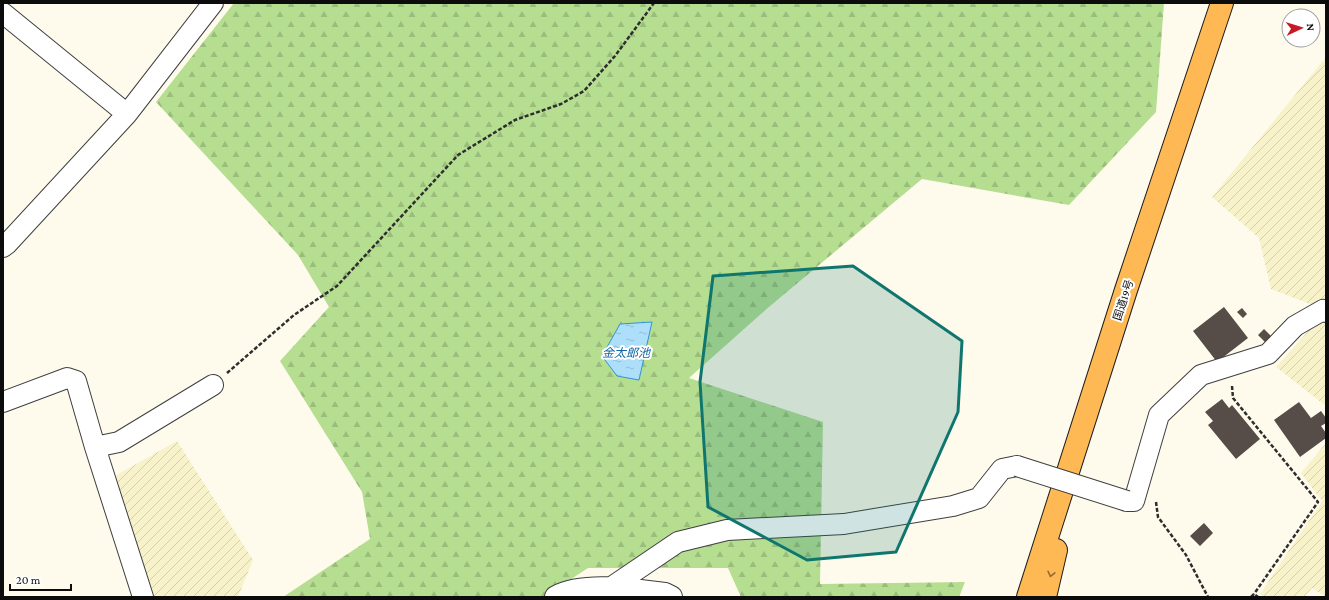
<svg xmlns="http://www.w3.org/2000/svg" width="1329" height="600" font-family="'Crimson Pro','Noto Sans JP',serif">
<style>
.farmland{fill:url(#farmland-furrows)}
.forest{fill:url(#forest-firs)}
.water{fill:url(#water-ripples);stroke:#2f96d6}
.building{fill:#564d48}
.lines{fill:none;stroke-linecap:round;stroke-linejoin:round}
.minor-casing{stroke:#3f3f3f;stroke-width:22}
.tertiary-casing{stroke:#3f3f3f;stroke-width:24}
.trunk-casing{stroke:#1d1d1d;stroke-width:24}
.path{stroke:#2e2e2e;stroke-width:2.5;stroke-dasharray:4 2;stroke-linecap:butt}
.minor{stroke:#fff;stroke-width:20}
.tertiary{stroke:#fff;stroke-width:22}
.trunk{stroke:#feb854;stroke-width:22}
.minor-bridge-casing{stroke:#3f3f3f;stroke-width:22;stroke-linecap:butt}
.minor-bridge{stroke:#fff;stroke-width:20}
.oneway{stroke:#916b34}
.marked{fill:#0f766e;fill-opacity:0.2;stroke:#0f766e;stroke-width:3;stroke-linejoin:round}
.labels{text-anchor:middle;stroke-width:4;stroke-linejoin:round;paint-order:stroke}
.street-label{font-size:11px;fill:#0c0c0c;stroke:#fff}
.water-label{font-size:12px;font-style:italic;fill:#0e66a6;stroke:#fff}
</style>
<defs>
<pattern id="farmland-furrows" width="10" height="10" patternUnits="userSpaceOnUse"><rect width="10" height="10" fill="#f7f2ca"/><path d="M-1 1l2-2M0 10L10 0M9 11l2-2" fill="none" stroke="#d3ceac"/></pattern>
<pattern id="forest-firs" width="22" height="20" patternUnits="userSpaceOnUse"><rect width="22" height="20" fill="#b5de91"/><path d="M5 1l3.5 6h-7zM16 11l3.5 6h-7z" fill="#9abd7c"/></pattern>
<pattern id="water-ripples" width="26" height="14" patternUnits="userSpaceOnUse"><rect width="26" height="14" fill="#addefa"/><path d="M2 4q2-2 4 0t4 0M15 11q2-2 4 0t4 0" fill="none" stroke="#94bdd5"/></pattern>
</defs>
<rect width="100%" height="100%" fill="#fffbec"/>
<path class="farmland" d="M1326,57V310L1271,289L1259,238L1212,197Z
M1321,317L1326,320V406L1276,367Z
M177,441L253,560L238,597H150L106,481Z
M1326,443V597L1312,588L1304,597H1264L1260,594L1322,501L1301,473Z"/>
<path class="forest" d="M234,3H1164L1156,112L1069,205L922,179L770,306L689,378L823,422L820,584L965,582L959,597H741L728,568H588L544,597H283L370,539L362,492L280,361L329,307L298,255L156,102Z"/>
<path class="water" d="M652,322L639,380L617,376L602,356L620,324Z"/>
<path class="building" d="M1224,307L1248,338L1217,362L1193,331Z
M1242,308L1247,314L1243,318L1237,312Z
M1264,329L1273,338L1267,344L1258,335Z
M1222,399L1229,408L1232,405L1260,439L1236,459L1208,425L1213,421L1205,412Z
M1299,402L1311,418L1321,411L1326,418V423L1321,426L1326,433V438L1300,457L1274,420Z
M1204,523L1213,533L1200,546L1190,536Z"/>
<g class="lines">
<g class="minor-casing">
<path id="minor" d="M3,13L127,114
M3,247L7,244L127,114L213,3
M3,402L67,378L76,381L95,447L143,597
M95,447L119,442L213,385
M1127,501H1134L1159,415L1201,375L1268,354L1295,326L1323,310L1326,312
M610,588L678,542L727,530L844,524L953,506L979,498L1002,469L1017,466"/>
</g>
<g class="tertiary-casing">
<path id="tertiary" d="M556,597C583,582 634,590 665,594L671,597"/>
</g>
<g class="trunk-casing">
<path id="trunk" d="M1028,597L1126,290L1222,3
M1045,597L1056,550"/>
</g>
<path class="path" d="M227,373L294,315L337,286L458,155L515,120L561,104L584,91L615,56L654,3
M1232,386L1233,398L1318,502L1254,594
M1156,502L1158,517L1186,555L1208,597
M1251,597L1254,594L1258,597"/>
<use href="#minor" class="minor"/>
<use href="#tertiary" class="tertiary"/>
<use href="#trunk" class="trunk"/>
<g class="minor-bridge-casing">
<path id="minor-bridge" d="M1017,466L1127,501"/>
</g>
<use href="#minor-bridge" class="minor-bridge"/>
</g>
<defs><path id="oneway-chevron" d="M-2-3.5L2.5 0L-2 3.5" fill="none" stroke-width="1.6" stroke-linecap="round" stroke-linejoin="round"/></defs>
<use class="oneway" href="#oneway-chevron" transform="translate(1051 574) rotate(103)"/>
<path class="marked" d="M853,266L962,341L958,412L896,552L807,560L708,507L700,382L713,276Z"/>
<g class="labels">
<g class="street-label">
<text transform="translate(1123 300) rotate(-72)" y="4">国道19号</text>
</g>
<g class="water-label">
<text x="626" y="357">金太郎池</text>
</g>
</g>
<rect width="1329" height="600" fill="none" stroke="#0c0c0c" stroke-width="8"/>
<g transform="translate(1301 28) rotate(86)"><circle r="19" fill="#ffffff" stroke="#9e9e9e"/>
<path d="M0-3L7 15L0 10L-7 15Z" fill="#c61b26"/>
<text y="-6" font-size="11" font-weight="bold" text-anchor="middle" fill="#0c0c0c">N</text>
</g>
<path d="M10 584v6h61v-6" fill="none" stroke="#0c0c0c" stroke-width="2"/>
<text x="16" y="584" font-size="12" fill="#0c0c0c" stroke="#ffffff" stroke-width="3" paint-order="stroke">20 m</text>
</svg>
